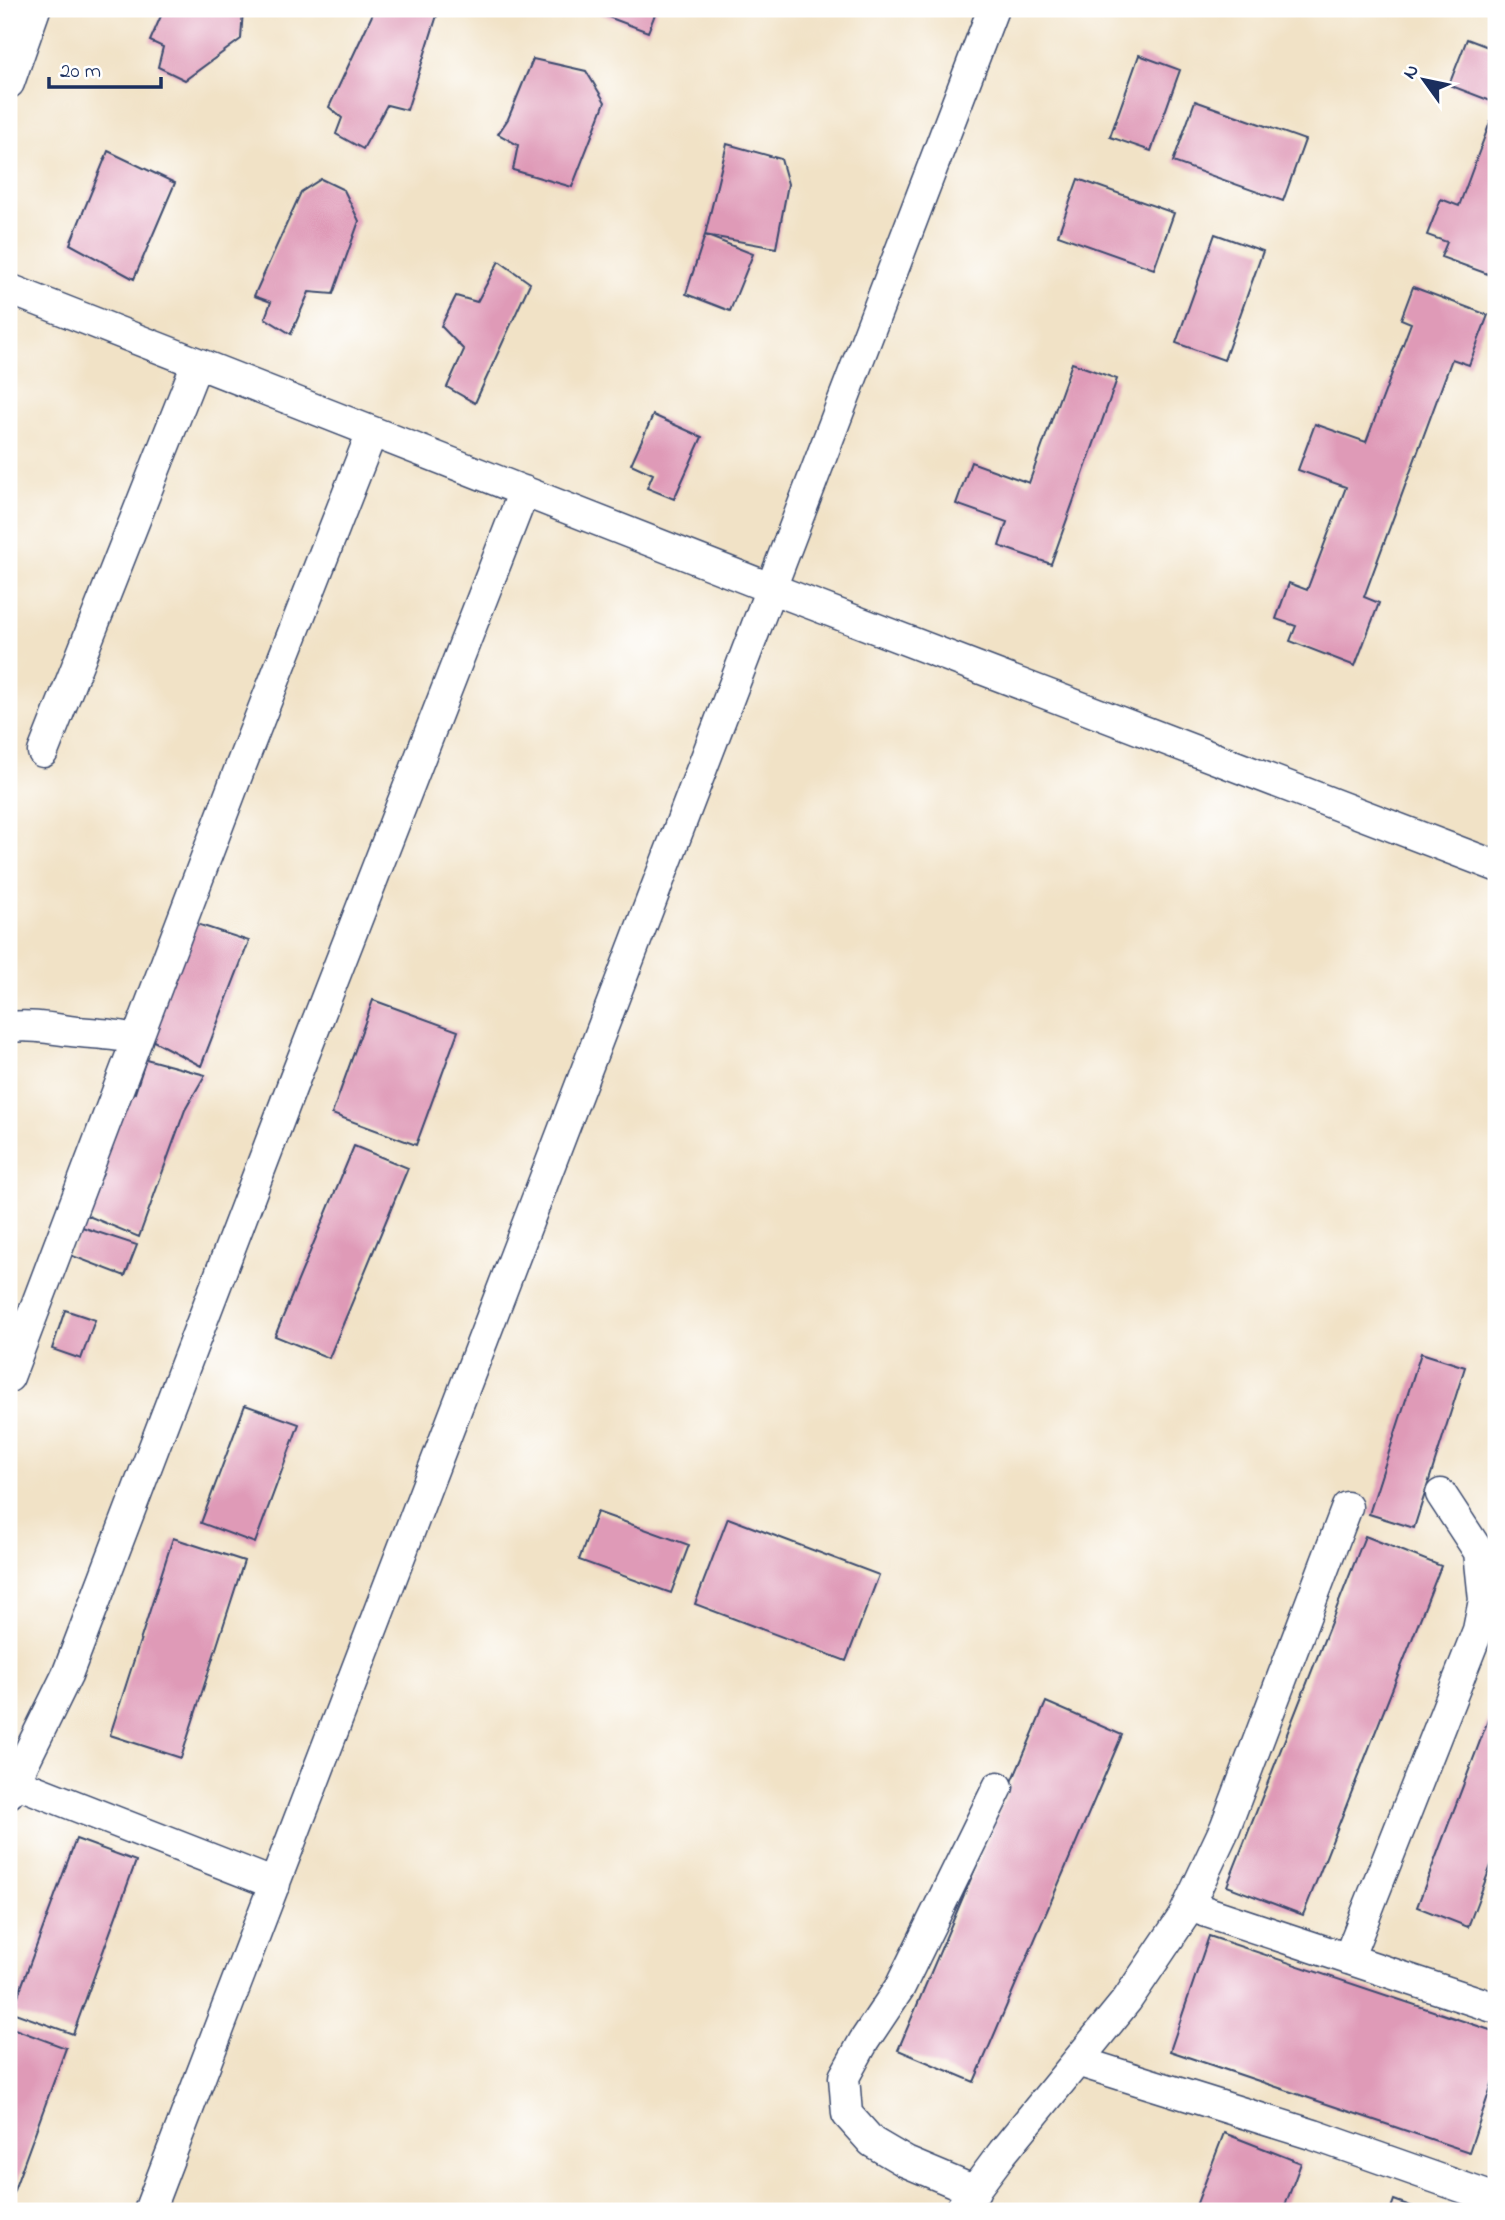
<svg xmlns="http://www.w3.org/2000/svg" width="1505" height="2220" font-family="'Indie Flower',sans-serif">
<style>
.building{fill:#df9ab7}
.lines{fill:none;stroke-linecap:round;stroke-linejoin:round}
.minor-casing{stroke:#3b4a6e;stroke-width:33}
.minor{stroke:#fff;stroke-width:30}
</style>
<rect width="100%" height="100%" fill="#fff"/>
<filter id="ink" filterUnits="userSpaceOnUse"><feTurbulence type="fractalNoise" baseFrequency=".0143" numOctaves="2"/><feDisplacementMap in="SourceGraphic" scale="14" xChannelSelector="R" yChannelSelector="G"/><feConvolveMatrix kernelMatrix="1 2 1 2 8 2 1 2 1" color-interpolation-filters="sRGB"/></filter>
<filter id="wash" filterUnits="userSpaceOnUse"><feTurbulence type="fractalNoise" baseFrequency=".00686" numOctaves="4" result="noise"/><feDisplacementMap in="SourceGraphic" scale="28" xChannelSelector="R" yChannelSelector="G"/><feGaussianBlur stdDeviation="1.57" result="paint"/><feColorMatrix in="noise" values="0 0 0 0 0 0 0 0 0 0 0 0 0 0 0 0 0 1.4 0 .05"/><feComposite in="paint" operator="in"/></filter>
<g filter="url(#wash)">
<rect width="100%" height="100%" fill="#f1e2c6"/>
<g id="blocks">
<path class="building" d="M164,9H243L241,39L185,80L158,67L163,47L150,41Z
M375,9H439L407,110L387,105L363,149L336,134L342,118L329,107Z
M587,9H657L648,32Z
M1467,39L1496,50V103L1449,85Z
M1139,55L1180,70L1151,151L1110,137Z
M533,59L586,71L605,102L572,187L513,170L518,145L498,134L508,119Z
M1195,101L1305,140L1283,201L1173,162Z
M1496,106V277L1441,257L1447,242L1427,235L1441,199L1459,206Z
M727,144L781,159L788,184L776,248L705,235L753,254L730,311L686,294L705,235Z
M108,151L175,183L134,279L70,244Z
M321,179L344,190L359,221L333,294L309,292L291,334L265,318L271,302L254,296L301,192Z
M1078,179L1174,213L1154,269L1058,235Z
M1215,234L1263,251L1224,360L1176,343Z
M499,261L530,283L475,403L447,387L464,350L441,326L456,296L477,302Z
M1413,287L1488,315L1469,365L1452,359L1364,597L1379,603L1355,666L1290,641L1296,626L1276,619L1289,583L1307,590L1346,487L1298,470L1315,424L1366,442L1411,323L1401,319Z
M1072,363L1117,379L1051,564L999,546L1007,522L956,504L971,462L1029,483Z
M653,415L702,437L674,499L647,488L653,474L631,464Z
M194,923L249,941L201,1066L146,1037Z
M373,1000L458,1031L416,1145L332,1114Z
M146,1059L205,1075L185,1110L139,1237L81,1213L130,1091L135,1093Z
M354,1146L408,1168L329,1358L275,1336Z
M82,1227L137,1245L125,1276L70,1255Z
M65,1310L95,1320L81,1359L52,1349Z
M1421,1353L1465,1367L1414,1528L1369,1514Z
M245,1405L299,1424L255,1543L201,1523Z
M597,1512L689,1545L671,1593L579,1560Z
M728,1518L879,1575L846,1661L695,1604Z
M1365,1536L1441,1566L1303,1915L1227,1886Z
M173,1538L244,1561L181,1758L110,1735Z
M1496,1699V1852L1468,1927L1417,1907Z
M1046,1702L1122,1735L974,2082L898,2050Z
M76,1839L136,1861L73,2034L12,2012Z
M1209,1936L1496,2032V2072L1469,2152L1170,2051Z
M9,2027L66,2048L9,2204Z
M1224,2133L1301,2163L1283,2211H1194Z
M1394,2200L1424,2211H1390Z"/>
</g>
</g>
<g filter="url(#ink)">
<use href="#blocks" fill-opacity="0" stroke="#3b4a6e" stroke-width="2"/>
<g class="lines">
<g class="minor-casing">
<path id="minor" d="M9,83L35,9
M9,289L770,588L1496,866
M43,752L197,363
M9,1027C32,1025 48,1028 70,1031C93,1034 115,1033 137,1040
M9,1377L238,773L372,432
M9,1780L275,1884
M9,1793L67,1675L295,1078L524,491
M1189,1906L1496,2008
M1348,1959L1478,1630L1484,1600L1479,1552L1441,1494
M1077,2061L1314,2135L1496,2199
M975,2191L906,2162L872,2142L847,2114L844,2077L864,2041L900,1987L998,1787
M149,2211L993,9
M959,2211L1003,2152L1127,2000L1183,1917L1225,1828L1347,1507"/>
</g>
<use href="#minor" class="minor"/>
</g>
</g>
<rect width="1505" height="2220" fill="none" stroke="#fff" stroke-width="35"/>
<g transform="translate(1424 80) rotate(303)" stroke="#ffffff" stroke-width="5" paint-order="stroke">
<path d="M0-5L12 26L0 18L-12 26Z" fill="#1b2f5e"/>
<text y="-10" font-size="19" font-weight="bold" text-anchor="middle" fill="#1b2f5e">N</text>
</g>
<path d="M49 77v10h112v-10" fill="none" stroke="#1b2f5e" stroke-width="3.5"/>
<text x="60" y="77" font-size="21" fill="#1b2f5e" stroke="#ffffff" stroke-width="5" paint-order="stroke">20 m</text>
</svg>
